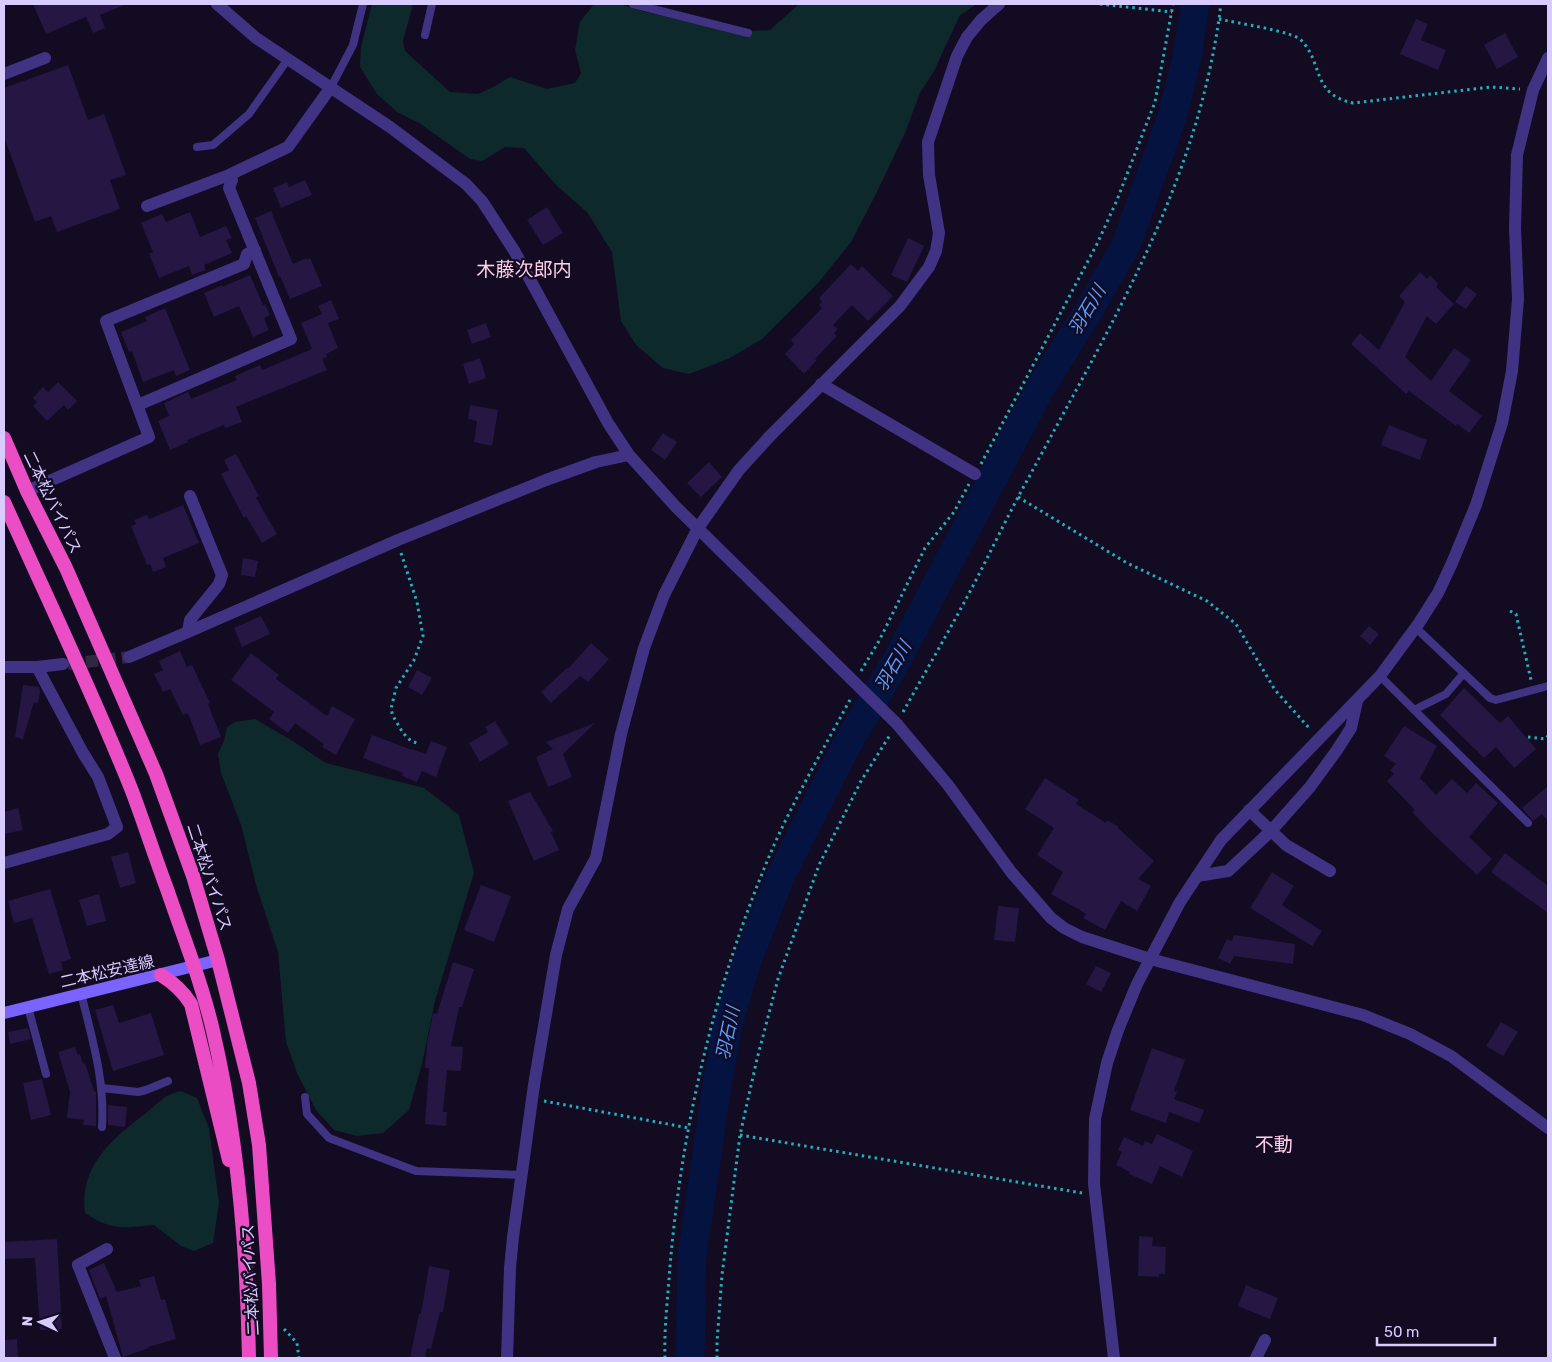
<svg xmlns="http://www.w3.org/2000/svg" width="1552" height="1362" font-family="Rubik,'Noto Sans JP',sans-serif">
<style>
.green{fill:#0e292c}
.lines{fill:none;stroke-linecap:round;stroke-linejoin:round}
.river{stroke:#051341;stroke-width:29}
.building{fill:#251644}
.minor-tunnel{stroke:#302843;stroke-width:12;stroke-dasharray:12 6;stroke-linecap:butt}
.path{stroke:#24b0bb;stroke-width:3;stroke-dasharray:2.5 4;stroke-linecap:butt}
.service{stroke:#403384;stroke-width:8}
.minor{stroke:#403384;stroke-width:12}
.tertiary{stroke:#403384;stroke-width:12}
.secondary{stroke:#7b63ff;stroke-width:12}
.trunk{stroke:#ea4dc4;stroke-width:14}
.labels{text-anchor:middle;stroke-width:4.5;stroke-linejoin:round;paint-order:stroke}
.street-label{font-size:16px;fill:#d8ccff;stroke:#120b22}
.water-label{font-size:18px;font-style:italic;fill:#5a9eff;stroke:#120b22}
.quarter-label{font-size:19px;fill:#ffcee7;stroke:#120b22}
</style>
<rect width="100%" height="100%" fill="#120b22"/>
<path class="green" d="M372,4H413L403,41L405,51L450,92L478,94L493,87L510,77L547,89L575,83L581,73L575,50L580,22L594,4H619L642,11L733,32L770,30L799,4H977L960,15L934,71L920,93L905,133L876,194L851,242L819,282L762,339L728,359L689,374L663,368L636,345L621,321L612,252L587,212L557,186L524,148L505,147L482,161L470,159L419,123L397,112L377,94L360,67L361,47Z
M255,719L291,740L326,763L424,788L459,815L474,873L435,1001L422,1064L409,1110L383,1133L357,1136L334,1130L316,1110L297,1073L286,1042L278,952L256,885L241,825L221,773L218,754L224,741L227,727L235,722Z
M181,1091L197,1098L209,1128L219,1203L213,1243L194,1251L181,1246L154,1225C123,1228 112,1231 85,1213C79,1166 112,1139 146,1113C160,1102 163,1095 181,1091Z"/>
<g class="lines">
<path class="river" d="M690,1358L692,1257L716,1091L728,1024L747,961L781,875L846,746L898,658L1040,389L1089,310L1126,245L1172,117L1187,58L1195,4"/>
</g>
<path class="building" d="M33,4H127L100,15L105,28L93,33L86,17L46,34Z
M1416,19L1428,24L1421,40L1446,50L1438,70L1400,54Z
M1505,33L1518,57L1497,69L1484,45Z
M68,65L88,120L104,114L126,175L110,180L120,209L57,232L51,216L35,222L4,137V88Z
M305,180L312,195L281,208L273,188L287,182L289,187Z
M547,207L563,233L543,245L527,220Z
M271,211L293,264L307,258V260L310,258L322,286L290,299L280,276L279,277L255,218Z
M190,212L200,237L226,226L232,238L226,240L232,253L204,265L206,270L192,275L189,266L159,278L149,254L153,252L141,223L162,214L166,222Z
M908,238L924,246L907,282L891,275Z
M851,264L858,271L862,266L893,296L868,321L852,305L833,325L838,329L834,333L837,336L815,359L817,360L804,374L785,354L794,344L791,340L822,308L819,305L822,302L819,298Z
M1420,272L1427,279L1430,275L1438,284L1436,287L1454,304L1436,324L1427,316L1405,357L1431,381L1454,348L1471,360L1449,391L1482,416L1469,433L1457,424L1456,426L1409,391L1406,394L1351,344L1360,333L1379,350L1405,302L1399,296Z
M250,275L263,305L265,304L270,315L264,318L269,330L253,337L239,306L214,317L204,293L222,285V287Z
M1466,286L1477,294L1466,309L1455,302Z
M331,300L339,319L328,323L338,348L326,354L327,357L322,359L327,370L236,407L242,422L225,428L224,425L187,440L188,442L170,450L158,421L169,416L164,403L188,392L191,399L237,380L235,376L260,365L262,370L312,349L301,323L322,314L318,306Z
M165,308L190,370L176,376L174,370L143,382L132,351L129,352L121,332L147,321L145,317Z
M486,323L491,337L472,344L467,330Z
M480,358L486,378L469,384L463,364Z
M58,382L77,401L68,410L64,405L47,421L33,406L37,402L33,398L43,387L48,392Z
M470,405L498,410L492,446L474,442L477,421L468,419Z
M1389,425L1427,440L1420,460L1381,445Z
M663,433L677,442L665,460L651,450Z
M236,454L259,496L256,498L277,534L262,543L246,516L244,518L221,474L229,470L224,460Z
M709,462L722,477L701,497L687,483Z
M183,505L199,543L163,558L166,567L153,572L150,564L147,565L131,526L136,524L134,520L147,515L149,519Z
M243,558L258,561L255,577L241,575Z
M261,616L270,634L242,647L234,628Z
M1369,626L1379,634L1370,645L1360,636Z
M591,643L609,659L588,682L580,676L551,703L541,692L567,668L568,669Z
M180,651L187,667L192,665L210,703L208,704L221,737L200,745L188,713L183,715L170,689L163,692L154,674L163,670L159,661Z
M251,653L279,675L276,679L327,716L332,706L355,719L336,755L322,747L324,744L295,723L288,733L269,719L274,712L231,680Z
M417,670L432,678L422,695L408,687Z
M23,685L39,687L40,691L38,703L34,702L23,739L15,737Z
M1464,688L1500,723L1508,716L1536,749L1514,768L1496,747L1484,758L1440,715Z
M495,721L509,744L480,762L469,743L488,732L485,727Z
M595,723L563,754L572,777L548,787L536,757L553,749L546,742Z
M1404,726L1437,746L1420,778L1436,795L1452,779L1467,793L1476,783L1498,803L1469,837L1492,859L1477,875L1431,832L1412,812L1415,810L1387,781L1394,774L1390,770L1396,764L1384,756Z
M372,735L412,750V749L426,754L431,741L447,747L436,777L422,771L417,782L402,776L403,773L363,758Z
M1045,778L1079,800L1076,804L1106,823L1107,820L1119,827L1118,828L1154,861L1138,879L1151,886L1137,911L1121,901L1105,930L1083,918L1086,914L1078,909L1051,894L1063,872L1037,855L1054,828L1025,809Z
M1548,786V821L1542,814L1533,821L1522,808Z
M530,792L553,831L551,832L559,850L534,861L508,801Z
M18,808L23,830L4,834V812Z
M128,852L136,883L120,888L111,857Z
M1505,853L1548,886V913L1491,872Z
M1272,872L1294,886L1282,905L1322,931L1312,946L1250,908Z
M481,885L511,896L494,942L464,930Z
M50,889L71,959L61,962L63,970L49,974L32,918L14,923L8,901Z
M99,894L106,921L87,926L79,900Z
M998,906L1019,908L1015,942L994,940Z
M1234,935L1295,944L1293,964L1234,956L1230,964L1218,958L1227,939L1232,941Z
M453,962L474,969L462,1007H459L451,1046L463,1047L461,1071L447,1070L443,1112H447L446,1126L425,1124L429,1068H425L427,1044L433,1013L437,1014Z
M1096,966L1111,973L1101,992L1086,984Z
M113,1005L119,1023L151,1013L164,1055L113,1071L95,1010Z
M1501,1022L1518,1032L1503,1056L1486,1046Z
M28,1028L31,1039L10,1044L8,1032Z
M75,1047L78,1055L80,1054L83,1064L85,1063L94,1091L96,1092V1126L83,1125L84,1120L67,1118L70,1092L58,1052Z
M1152,1048L1185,1060L1174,1091L1177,1092L1174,1099L1204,1110L1199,1123L1169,1112L1166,1123L1130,1110Z
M42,1079L51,1115L31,1120L23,1083Z
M108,1105L127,1107L125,1127L108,1125Z
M1157,1134L1193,1151L1182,1177L1160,1166L1152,1184L1129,1174L1130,1172L1116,1165L1122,1152L1118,1150L1124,1137L1143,1146L1145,1141L1152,1144Z
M1139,1236L1153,1237L1152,1246L1166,1247L1165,1274H1159V1277L1138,1276Z
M57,1239L62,1329L40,1330L35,1258L4,1259V1242Z
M104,1263L117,1292L141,1286L139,1280L154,1276L161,1300L165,1299L176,1339L148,1347L149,1348L123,1357L106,1296L100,1299L89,1270Z
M429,1266L450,1270L443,1312H440L431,1349L427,1348L425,1358H410L419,1314H421Z
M1246,1285L1278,1298L1270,1319L1238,1306Z
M17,1339L18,1358H4V1340Z"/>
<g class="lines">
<path class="minor-tunnel" d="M68,664L129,657"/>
<path class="path" d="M1100,4L1172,12
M1219,19C1235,23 1292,31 1301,40C1324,64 1311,94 1353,103L1491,87L1520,89
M981,464L1098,242L1117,200L1155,102L1173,4
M1018,497L1127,563L1207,601L1236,624L1275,690L1310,729
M401,553L417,602L423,636L414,660L396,688L391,709L393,716L403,733L411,741L417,743
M1510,611L1516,614L1531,680
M861,671L879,641L925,548L954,512L969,484
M903,712C927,669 952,626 975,582C993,547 1010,511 1029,477C1112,322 1199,182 1221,4
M1528,737L1545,739L1548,736
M544,1101L689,1128
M740,1135L1082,1193
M284,1329L297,1343L299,1358
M665,1358C664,1332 667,1305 669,1279C680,1131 715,981 774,845C797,794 825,746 851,698
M717,1358V1342L722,1275L740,1135L757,1059L778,979L819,865L861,781L890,735"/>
<path class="service" d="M633,4L748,33
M425,35L432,4
M331,87L353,45L363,4
M197,147L213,145L249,114L288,59
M1416,628L1490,698L1496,700L1548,686
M1380,676L1528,823
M1414,710L1446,694L1464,673
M81,993C92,1039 105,1079 102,1127
M28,1007L46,1074
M102,1088L138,1092L146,1090L168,1081
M305,1097L307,1114L329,1138L416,1171L521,1175"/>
<path class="minor" d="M4,74L45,58
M147,206L229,175L288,147L331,87
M821,384L975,474
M138,405L291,339L229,188L232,180L229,175
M27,491L149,437L106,321L244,264L247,254L255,250
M188,632L190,620L219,584L222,575L190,496
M129,657L188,632L398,540L546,480L596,462L629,455
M1249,810L1286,845L1330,871
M4,863L108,834L117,827L98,777L83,753L37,667
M1197,876L1228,871L1271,831L1310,787L1337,750L1351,728L1357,701
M107,1249L78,1265L115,1358
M507,1358L510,1268L513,1237L534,1085L556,955L568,909L596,858L621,734L644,648L664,595L698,528L739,470L770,436L900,306L929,267L936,251L939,233L929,175L928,142L957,56L967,37L981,20L999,4
M1256,1358L1265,1340"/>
<path class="tertiary" d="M217,4L256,38L390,127L466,184L482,201L515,252L608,423L629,455L676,507L897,724L948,785L1011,872L1051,918L1064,928L1082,937L1150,959L1363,1015L1410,1034L1451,1056L1548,1128
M4,667H37L63,664
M1114,1358L1094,1184L1095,1119L1107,1063L1118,1030L1137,984L1180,902L1221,840L1380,676L1419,623L1438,593L1452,563L1476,505L1502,423L1512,371L1518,299L1515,228L1517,155L1533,90L1548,58"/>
<path class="secondary" d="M4,1013L218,960"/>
<path class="trunk" d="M4,438L27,491L66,568L156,774L193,876L218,960L249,1083L259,1145L269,1284L271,1358
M4,502C47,598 93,693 132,791C144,823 155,857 167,889C183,936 202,983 213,1031C238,1138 247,1248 249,1358
M161,975C174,983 183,991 191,1004L229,1160"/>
</g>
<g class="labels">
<g class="street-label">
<text transform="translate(53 502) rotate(64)" y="6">二本松バイパス</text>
<text transform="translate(210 877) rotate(72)" y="6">二本松バイパス</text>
<text transform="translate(107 971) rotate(-13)" y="6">二本松安達線</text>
<text transform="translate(250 1280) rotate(-93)" y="6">二本松バイパス</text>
</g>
<g class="water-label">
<text transform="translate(1087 310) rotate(-59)" y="6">羽石川</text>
<text transform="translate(893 666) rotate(-60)" y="6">羽石川</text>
<text transform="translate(728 1033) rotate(-78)" y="6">羽石川</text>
</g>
<g class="quarter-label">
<text x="524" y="276">木藤次郎内</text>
<text x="1274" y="1151">不動</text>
</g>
</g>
<rect width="1552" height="1362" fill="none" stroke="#d8ccff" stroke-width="10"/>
<g transform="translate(40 1322) rotate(274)" stroke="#120b22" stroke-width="4" paint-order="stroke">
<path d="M0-4L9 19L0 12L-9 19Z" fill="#d8ccff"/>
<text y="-8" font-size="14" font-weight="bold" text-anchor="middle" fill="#d8ccff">N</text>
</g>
<path d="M1377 1337v8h118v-8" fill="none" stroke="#d8ccff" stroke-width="2.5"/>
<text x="1384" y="1337" font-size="15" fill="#d8ccff" stroke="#120b22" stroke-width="4" paint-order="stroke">50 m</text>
</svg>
